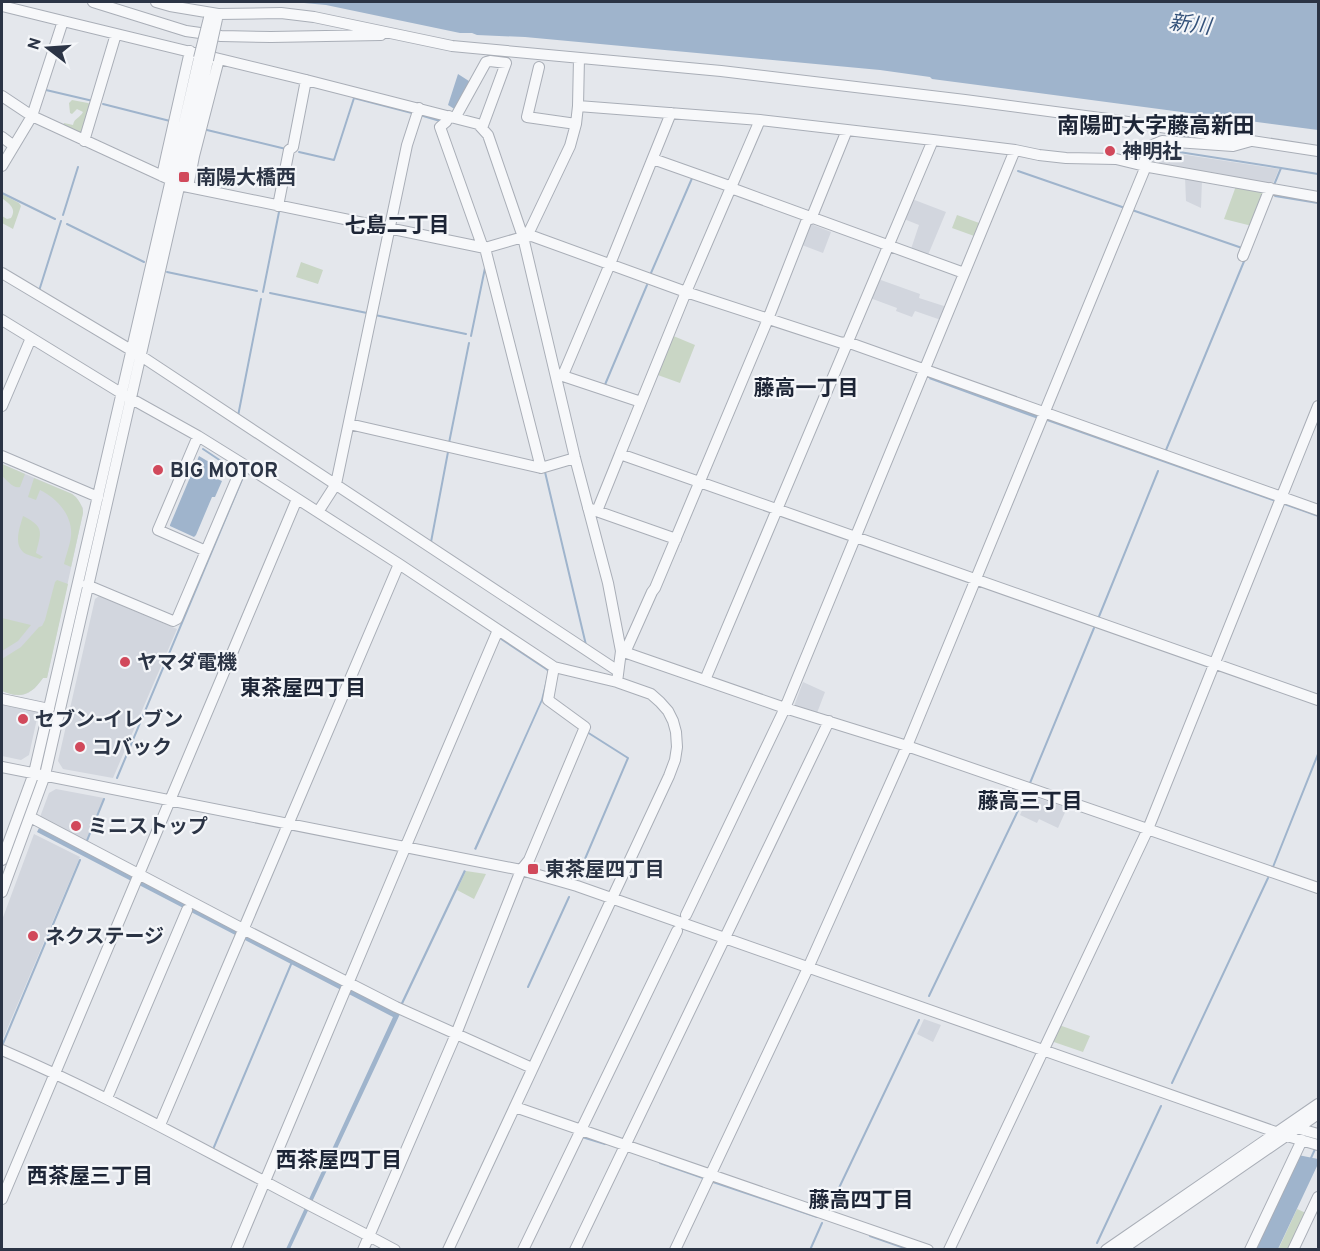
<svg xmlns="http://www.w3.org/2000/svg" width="1320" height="1251" font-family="Overpass,'Noto Sans JP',sans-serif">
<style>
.built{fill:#d2d6de}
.green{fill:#c9d6c5}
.water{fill:#9fb4cc}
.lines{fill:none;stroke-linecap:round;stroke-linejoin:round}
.stream{stroke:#9fb4cc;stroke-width:2}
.minor-casing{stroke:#a9aeb7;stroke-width:12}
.minor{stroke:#f7f8fa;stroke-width:10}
.minor-bridge-casing{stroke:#a9aeb7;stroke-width:12;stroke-linecap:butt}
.minor-bridge{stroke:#f7f8fa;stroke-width:10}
.poi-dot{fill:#d1495b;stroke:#f4f6f9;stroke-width:2}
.labels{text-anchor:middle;stroke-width:4.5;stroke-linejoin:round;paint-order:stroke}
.poi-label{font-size:20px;font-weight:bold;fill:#2b3445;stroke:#f4f6f9;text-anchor:start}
.water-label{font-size:21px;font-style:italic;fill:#34527a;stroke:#f4f6f9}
.neighbourhood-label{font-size:21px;font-weight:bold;fill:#1d2536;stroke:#f4f6f9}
.quarter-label{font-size:22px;font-weight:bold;fill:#1d2536;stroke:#f4f6f9}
</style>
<rect width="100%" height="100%" fill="#e4e7ec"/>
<path class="built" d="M1160,151L1279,169L1272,186L1151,164L1155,153Z
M1185,177L1202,180L1201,208L1186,201Z
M912,199L946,212L928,255L911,249L919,225L904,219Z
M811,224L831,232L823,253L802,245Z
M878,279L920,294L919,298L947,307L941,320L915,311L912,317L896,311L897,308L870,298Z
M2,464L72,494L76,497L83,508V513L47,678H43L35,688L28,693L22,695H14L2,691Z
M99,596L177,629L113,778L63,769L58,761L95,599Z
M803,682L825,692L817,713L794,706Z
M2,704L37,711L38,714L29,755L21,760L2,756Z
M56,789L104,798L85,843L40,817L49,793Z
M1029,795L1067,808L1058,828L1039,819L1037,823L1020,815Z
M34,834L80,857L2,1041V920Z
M924,1019L941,1025L933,1042L917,1034Z"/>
<path class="green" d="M72,100L88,103L91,105L81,135L63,125L64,123L73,125C74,118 80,118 83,112L77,109L72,114L70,113L69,103Z
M1236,186L1264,190L1252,226L1224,219Z
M2,194L19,203L21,206L13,229L2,223V216L7,219L11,218C17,208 9,204 2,198Z
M957,215L982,224L977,237L952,228Z
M301,262L323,270L318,284L296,277Z
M671,335L695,345L680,383L655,374Z
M2,464L25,474L20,487C13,489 7,480 2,476Z
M34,478L72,494C78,498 83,506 83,513L71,567L64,564C66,555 70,545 71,536C73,516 57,498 40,490L36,500L28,497Z
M23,516C45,527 41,532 36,553L43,557L40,559C36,557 30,556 26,554C12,546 20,527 23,516Z
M57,580L68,584L47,678H43C31,695 21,699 2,691V659L21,647L39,627L42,626L45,620L55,582Z
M2,618L31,625L18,641L2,651Z
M466,871L486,874L474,899L457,890Z
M1059,1025L1090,1036L1083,1052L1051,1041Z
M1297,1209L1306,1213L1289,1249L1278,1250Z"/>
<path class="water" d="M293,2H1318V130L932,79L930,77L880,70L525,37L477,35L472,33H460L326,5Z
M458,74L472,83L456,110L448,105Z
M931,375L1039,414L1038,419L929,379Z
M1049,418L1318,513V517L1047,421Z
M199,456L224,471L225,473L224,477L218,475L217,479L222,481L215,497H212L196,535L194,537L170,526V525Z
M500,637L548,668L550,672L542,702L476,850L474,849L541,700L548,672L546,670L498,638Z
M39,828L400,1014L290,1249H286L393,1017L37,832Z
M464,870L466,871L402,1006L400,1005Z
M1298,1155L1318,1159V1164L1278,1249L1253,1250Z"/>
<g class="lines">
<path class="stream" d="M46,90L93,101
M103,104L170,121
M420,115L440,121
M207,130L286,149
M299,152L334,160L354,98L412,113
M1150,161C1152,155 1154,151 1160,149L1281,168
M1018,171L1125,208
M1274,185L1281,168L1318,174
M2,193L55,219
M1275,196L1318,203
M1132,210L1242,248
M63,215L78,167
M67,224L144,262
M167,272L257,291
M651,273L693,176
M39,291L61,221
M263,292L279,212
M270,293L367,313
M375,315L466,334
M471,336L485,268
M604,387L647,285
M238,416L261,299
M449,443L469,343
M203,449L227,465
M1166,450L1245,259
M545,472L586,645
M431,542L448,452
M1098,619L1158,471
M117,778L243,477
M1030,783L1094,628
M86,843L104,799
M1273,867L1318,754
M579,873L628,758L587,732
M528,987L569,897
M929,996L1025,796
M2,1046L80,860
M1172,1083L1268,878
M582,1137L605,1144
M214,1147L292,962
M1311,1158L1316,1147
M660,1163L703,1178
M713,1182L817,1217
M828,1211L919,1020
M870,1236L910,1250
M1097,1243L1161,1106
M810,1250L822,1223"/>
<g class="minor-casing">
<path id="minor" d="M93,2L186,31L221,36L271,37L381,35
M156,2L170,6L218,14L281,13L314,17L452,46L721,71L965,100L1108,119L1318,151
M2,6L63,21L32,116L2,166
M63,21L306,80L478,124L488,135L523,237L575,458L608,583L621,651L617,682
M539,67L527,117L576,124
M2,96L32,116L171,180
M578,106L760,120L847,130L933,140L1015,150L1039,155L1066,158L1116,159L1149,167L1318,197
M449,116L446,122L440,127L483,248
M455,118L486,62L490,61L506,63L482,128
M760,120L686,292L620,454L1318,700
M2,137L14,146
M84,141L116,34
M176,159L167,153L190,51
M653,159L732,187
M183,165L194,156L219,59
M162,176L167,153
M179,185L485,248L523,237L532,236L686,292L842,343L847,342L1318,510
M188,187L194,156
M731,188L964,273
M278,206L289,150L293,147L306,80
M811,219L847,130
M523,237L530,230L570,146L576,124L578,106L579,58
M485,248L541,468
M1243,256L1270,188
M2,273L141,356L618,671
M2,320L121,393L198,436L243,464L399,564L554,667L617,682L651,694L660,702L668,711L673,721L676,732L677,747L675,760L669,776L448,1250
M557,374L641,402
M563,375L610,264L671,113
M2,406L31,338
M349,424L541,468L575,458
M198,436L158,530L206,551
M2,456L98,497
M588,508L676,539
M597,511L620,454
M318,512L336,484L407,145L419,108
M87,585L173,621L177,619L243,464
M621,651L785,708L907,746L1318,888
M621,651L627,648L652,592L655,588L768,319L808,217
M705,680L933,140
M2,699L49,709
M2,767L521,870L577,886L1287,1136L1318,1145
M30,817L243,929L396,1007L532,1068
M2,860L34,773L199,58
M2,892L45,775L208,60
M686,915L785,708L1015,150
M2,1050C91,1088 176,1135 262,1180C306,1204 351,1226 395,1250
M107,1098L187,910
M515,1107L928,1250
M160,1125L399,564
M1293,1127L1318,1134
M2,1199L297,499
M236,1250L405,848L498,630
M363,1250L456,1034L521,870L529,860L585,727L548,700L554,667
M523,1250L677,931
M575,1250L829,721
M675,1250L808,968L907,746L1146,166L1145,159L1150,146L1162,141L1233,146L1251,141
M949,1250L1148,829L1318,406
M1106,1250L1318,1104
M1121,1250L1318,1114
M1250,1250L1302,1140
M1293,1250L1318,1197"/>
</g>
<use href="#minor" class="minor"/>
<g class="minor-bridge-casing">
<path id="minor-bridge" d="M199,58L209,18
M208,60L217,19"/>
</g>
<use href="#minor-bridge" class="minor-bridge"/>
</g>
<g class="poi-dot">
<circle cx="1110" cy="151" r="6"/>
<rect x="178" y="171" width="12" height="12" rx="3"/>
<circle cx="158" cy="470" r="6"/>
<circle cx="125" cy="662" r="6"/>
<circle cx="23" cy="719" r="6"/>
<circle cx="80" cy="747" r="6"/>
<circle cx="76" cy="826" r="6"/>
<rect x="527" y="863" width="12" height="12" rx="3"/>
<circle cx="33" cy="936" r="6"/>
</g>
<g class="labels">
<g class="poi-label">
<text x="1122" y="158">神明社</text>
<text x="196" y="184">南陽大橋西</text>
<text x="170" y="477">BIG MOTOR</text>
<text x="137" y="669">ヤマダ電機</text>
<text x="35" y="726">セブン-イレブン</text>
<text x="92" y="754">コバック</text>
<text x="88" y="833">ミニストップ</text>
<text x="545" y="876">東茶屋四丁目</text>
<text x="45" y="943">ネクステージ</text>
</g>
<g class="water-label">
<text transform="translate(1190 24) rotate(7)" y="7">新川</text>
</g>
<g class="neighbourhood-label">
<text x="397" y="232">七島二丁目</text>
<text x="806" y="395">藤高一丁目</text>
<text x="303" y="695">東茶屋四丁目</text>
<text x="1030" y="808">藤高三丁目</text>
<text x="339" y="1167">西茶屋四丁目</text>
<text x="90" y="1183">西茶屋三丁目</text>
<text x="861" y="1207">藤高四丁目</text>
</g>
<g class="quarter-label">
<text x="1156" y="133">南陽町大字藤高新田</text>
</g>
</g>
<rect width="1320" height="1251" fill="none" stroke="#2b3445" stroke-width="6"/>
<g transform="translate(48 48) rotate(287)" stroke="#f4f6f9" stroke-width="4.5" paint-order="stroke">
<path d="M0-4.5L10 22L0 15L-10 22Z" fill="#2b3445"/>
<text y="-9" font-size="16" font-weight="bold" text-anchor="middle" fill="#2b3445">N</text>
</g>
</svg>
